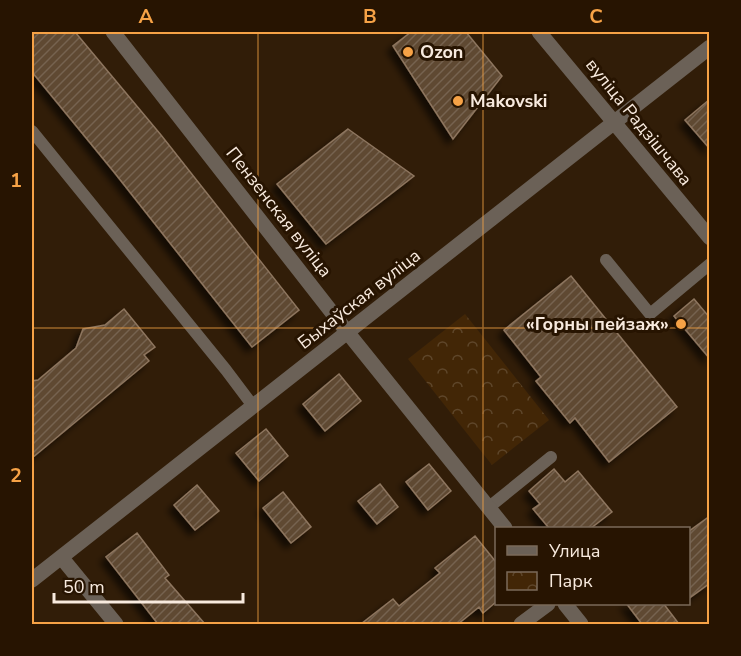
<svg xmlns="http://www.w3.org/2000/svg" width="741" height="656" font-family="'Nunito Sans',sans-serif">
<style>
.park{fill:url(#park-crowns)}
.building{fill:url(#building-hatch);stroke:#8e765f;stroke-width:1.5;filter:url(#shadow)}
.lines{fill:none;stroke-linecap:round;stroke-linejoin:round}
.lane{stroke:#6b6157;stroke-width:12}
.street{stroke:#6b6157;stroke-width:15}
.grid{fill:none;stroke:#f6a246;stroke-width:1.5;stroke-opacity:0.55}
.poi-dot{fill:#f6a246;stroke:#271401;stroke-width:2}
.labels{text-anchor:middle;stroke-width:6;stroke-linejoin:round;paint-order:stroke}
.poi-label{font-size:18px;font-weight:bold;fill:#f8eade;stroke:#271401;text-anchor:start}
.street-label{font-size:18px;fill:#f8eade;stroke:#271401}
.neatline{fill:none;stroke:#f6a246;stroke-width:2}
.grid-label{font-size:20px;text-anchor:middle;font-weight:bold;fill:#f6a246}
</style>
<defs>
<pattern id="park-crowns" width="20" height="18" patternUnits="userSpaceOnUse" patternTransform="scale(1.5)"><rect width="20" height="18" fill="#422606"/><path d="M2 6a3 3 0 1 1 6 0M12 15a3 3 0 1 1 6 0" fill="none" stroke="#5e462a"/></pattern>
<pattern id="building-hatch" width="6" height="6" patternUnits="userSpaceOnUse" patternTransform="scale(1.5)"><rect width="6" height="6" fill="#5e4832"/><path d="M-1 1l2-2M0 6l6-6M5 7l2-2" fill="none" stroke="#76634f"/></pattern>
<filter id="shadow"><feDropShadow dx="-5.5" dy="5.5" stdDeviation="3" flood-color="#0009"/></filter>
</defs>
<rect width="100%" height="100%" fill="#311d08"/>
<path class="park" d="M465,314L549,420L492,465L408,359Z"/>
<path class="building" d="M32,32H75L161,135L299,310L252,347L114,172L32,72Z
M411,32H466L502,76L453,139L393,46Z
M710,99V149L685,120Z
M348,129L414,176L326,244L277,184Z
M571,276L677,407L609,462L575,418L570,423L536,381L541,377L504,330Z
M694,299L710,318V359L674,316Z
M124,309L155,347L144,355L149,361L32,458V381L38,380L76,348L83,329L105,325Z
M339,374L361,401L325,431L303,404Z
M266,429L288,456L259,481L236,453Z
M429,464L451,491L428,510L406,482Z
M554,469L565,482L578,471L612,512L591,528H549L533,509L540,504L529,491Z
M380,484L398,507L377,524L358,501Z
M197,485L219,511L195,530L174,505Z
M283,492L311,527L291,543L263,508Z
M710,516V583L688,599V532Z
M137,533L169,575L165,578L205,624H158L106,557Z
M475,536L496,562V602L483,613L479,607L458,624H361L393,599L399,606L440,573L435,568Z
M626,603H663L679,624H642Z"/>
<g class="lines">
<path class="lane" d="M32,131L226,370L253,406
M606,260L650,314L710,264
M488,508L551,457"/>
<path class="street" d="M113,32L348,333L505,528
M539,32L710,238
M61,557L116,624
M32,580L710,47
M565,604L581,624
M521,624L548,604"/>
</g>
<path class="grid" d="M258,32V624M483,32V624M32,328H710"/>
<g class="poi-dot">
<circle cx="408" cy="52" r="6"/>
<circle cx="458" cy="101" r="6"/>
<circle cx="681" cy="324" r="6"/>
</g>
<g class="labels">
<g class="poi-label">
<text x="420" y="58">Ozon</text>
<text x="470" y="107">Makovski</text>
<text x="669" y="330" text-anchor="end">«Горны пейзаж»</text>
</g>
<g class="street-label">
<text transform="translate(639 122) rotate(51)" y="6">вуліца Радзішчава</text>
<text transform="translate(279 212) rotate(52)" y="6">Пензенская вуліца</text>
<text transform="translate(359 299) rotate(-38)" y="6">Быхаўская вуліца</text>
</g>
</g>
<rect width="741" height="656" fill="none" stroke="#271401" stroke-width="66"/>
<rect x="495" y="527" width="195" height="78" fill="#271401" stroke="#7b6a59" stroke-width="1.5"/>
<rect x="507" y="546" width="30" height="9" fill="#6b6157" stroke="#7b6a59" stroke-width="1.5"/>
<text x="549" y="557" font-size="18" fill="#f8eade">Улица</text>
<rect x="507" y="572" width="30" height="18" fill="url(#park-crowns)" stroke="#7b6a59" stroke-width="1.5"/>
<text x="549" y="587" font-size="18" fill="#f8eade">Парк</text>
<path d="M54 593v9h189v-9" fill="none" stroke="#f8eade" stroke-width="3"/>
<text x="63" y="593" font-size="18" fill="#f8eade" stroke="#271401" stroke-width="4.5" paint-order="stroke">50 m</text>
<rect x="33" y="33" width="675" height="590" class="neatline"/>
<g class="grid-label">
<text x="146" y="23">A</text>
<text x="370" y="23">B</text>
<text x="596" y="23">C</text>
<text x="16" y="187">1</text>
<text x="16" y="482">2</text>
</g>
</svg>
